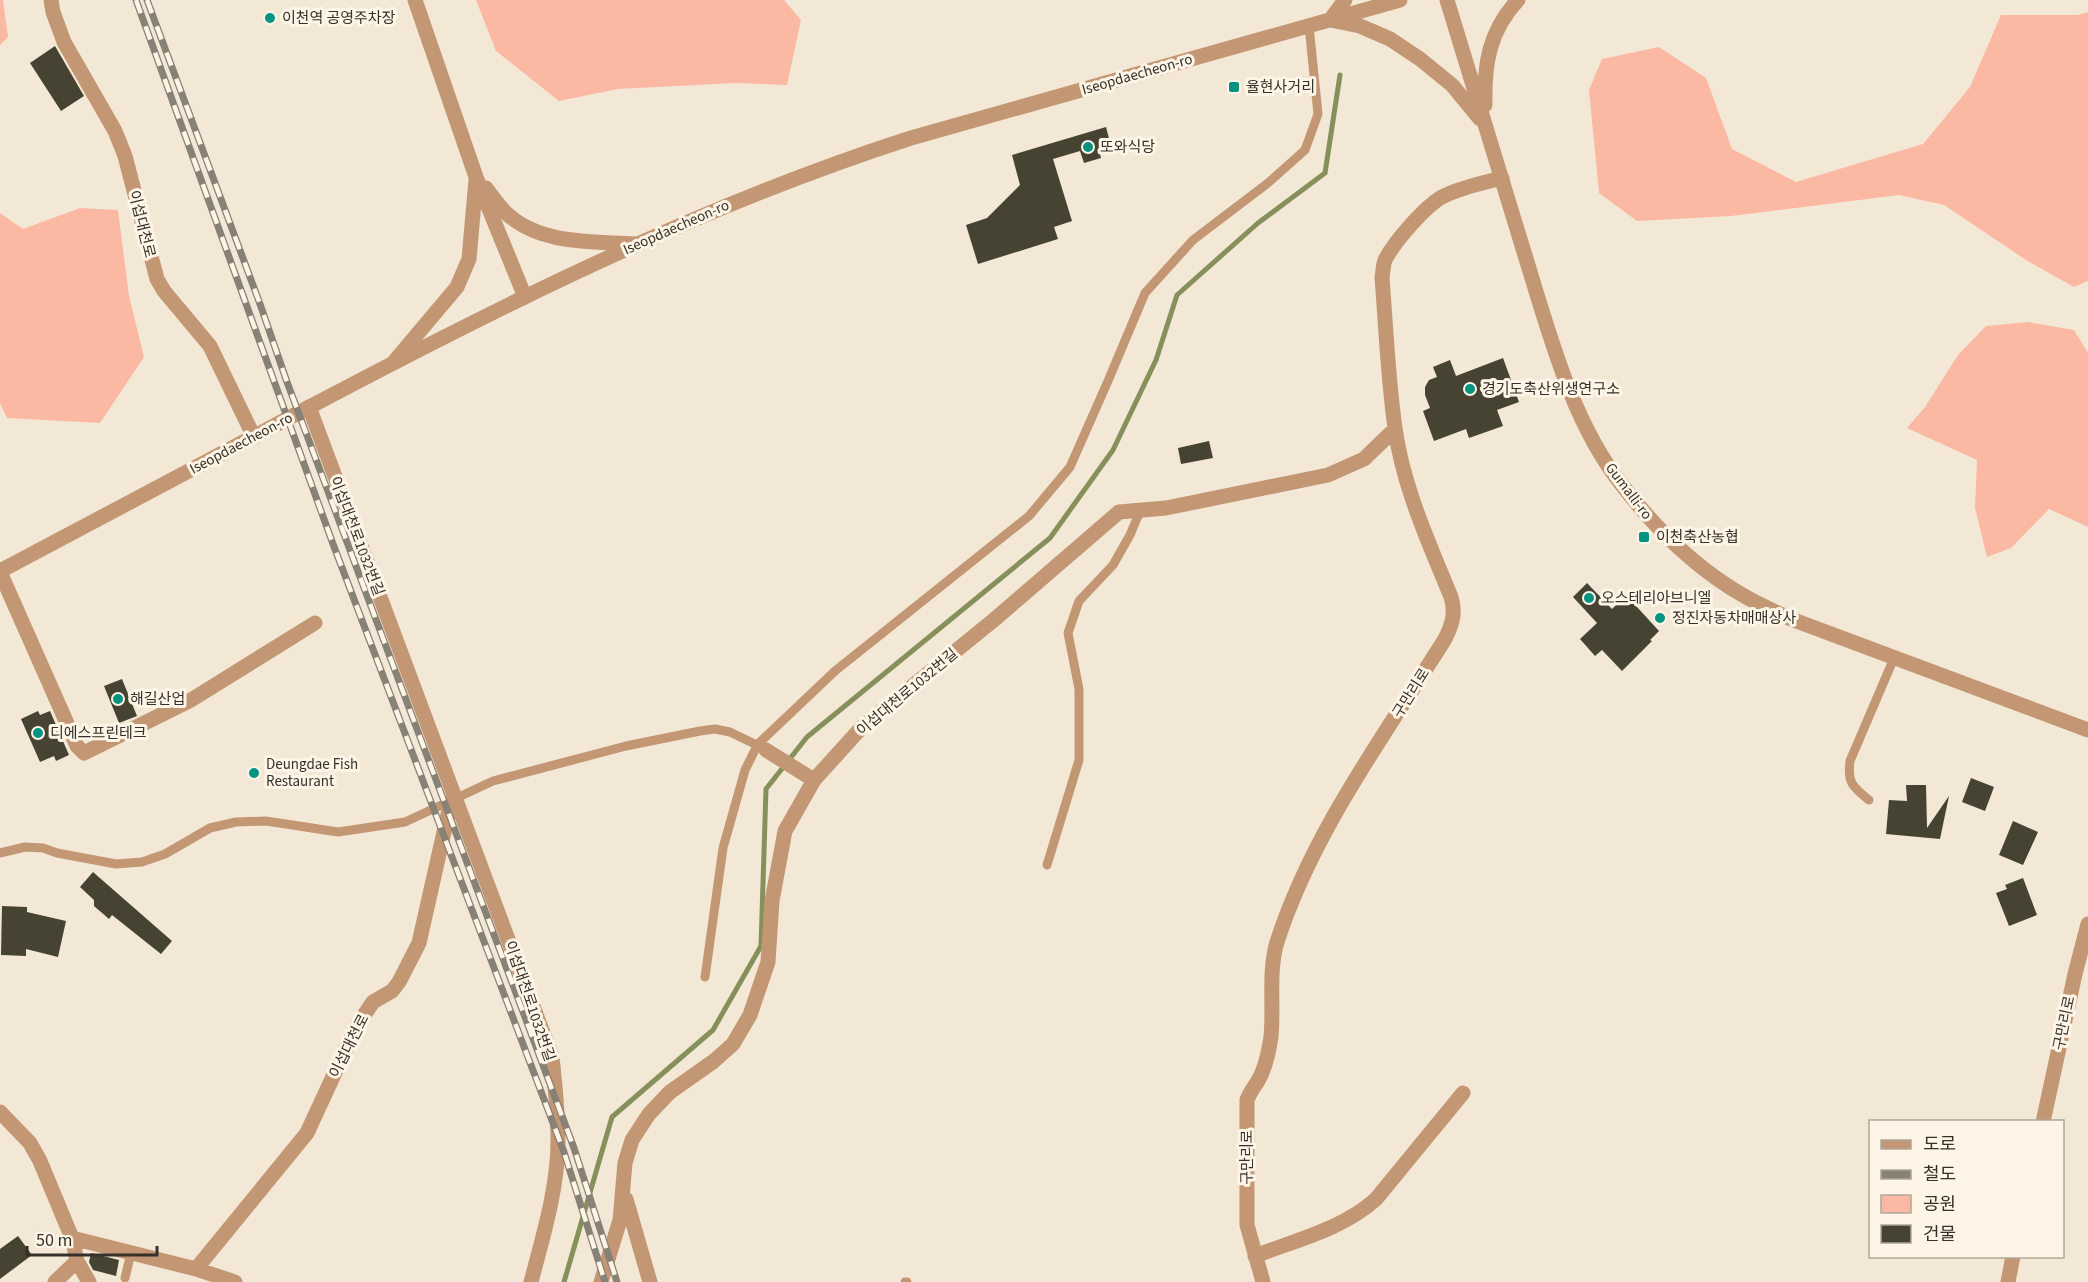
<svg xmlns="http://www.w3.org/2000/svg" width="2088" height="1282" font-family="'Source Sans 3','Noto Sans KR',sans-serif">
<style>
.green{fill:#fbb9a4}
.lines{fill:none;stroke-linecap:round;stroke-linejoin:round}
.stream{stroke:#86905b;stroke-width:5}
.building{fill:#464333}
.service{stroke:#c39774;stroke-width:9}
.minor{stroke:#c39774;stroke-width:15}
.tertiary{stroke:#c39774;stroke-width:15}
.rail-casing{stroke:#888175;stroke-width:7}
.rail{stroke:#fff5e7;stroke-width:4.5;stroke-dasharray:14;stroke-linecap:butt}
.poi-dot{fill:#009380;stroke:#fff5e7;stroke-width:2}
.labels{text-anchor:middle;stroke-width:6;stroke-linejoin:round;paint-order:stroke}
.poi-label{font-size:15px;fill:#35312a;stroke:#fff5e7;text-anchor:start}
.street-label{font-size:15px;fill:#35312a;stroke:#fff5e7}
</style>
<rect width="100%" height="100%" fill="#f3e8d6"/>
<path class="green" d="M0,0H3L8,37L0,45Z
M476,0H784L801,20L787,85L735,83L618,89L559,101L496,51Z
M2088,12V281L2074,287L2026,260L1944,205L1899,195L1731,216L1637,221L1599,193L1589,90L1602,59L1659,47L1706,78L1732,149L1796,182L1923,144L1970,87L2001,15H2078Z
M80,208L118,210L129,296L144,357L100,423L7,418L0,403V213L23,229Z
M2028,322L2074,330L2088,353V527L2049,509L2011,548L1987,557L1975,508L1977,460L1907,428L1925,407L1958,355L1986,326Z"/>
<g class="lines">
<path class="stream" d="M564,1282L612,1117L713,1030L761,946L766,789L807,737L1050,538L1113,450L1156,360L1177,295L1258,223L1325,173L1340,75"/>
</g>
<path class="building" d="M55,46L84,96L61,111L30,63Z
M1106,127L1111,146L1099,150L1101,158L1084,163L1080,151L1053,159L1072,221L1054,227L1058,239L978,264L966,225L987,218L1020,185L1012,155Z
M1503,358L1519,402L1497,410L1503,426L1469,438L1466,429L1434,441L1423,411L1430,408L1425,395V387L1429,380L1437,377L1433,367L1450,360L1456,376Z
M1209,441L1213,458L1181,464L1178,448Z
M1587,583L1612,609L1626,595L1659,631L1650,640L1652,641L1622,671L1602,650L1595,656L1580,639L1597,623L1573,597Z
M122,679L137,716L119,723L104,686Z
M38,711L40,715L50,711L69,755L56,761L54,756L40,762L21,719Z
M1971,778L1994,787L1985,811L1962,802Z
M1906,785H1926L1927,828L1949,796L1940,839L1886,834L1889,800L1907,801Z
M2013,821L2038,832L2023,865L1999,855Z
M93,872L172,941L161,954L112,915L109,919L94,906V900L80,887Z
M2023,878L2037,915L2009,926L1996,893L2007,889L2005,885Z
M2,906L27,907V912L66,921L58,957L26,949V956L1,955Z
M18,1236L32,1255L0,1279V1249Z
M91,1253L119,1260L116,1276L93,1270L89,1262Z"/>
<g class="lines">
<path class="service" d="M1869,800C1853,787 1847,783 1850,761L1894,658
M0,853L25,847L43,848L57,853L116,864L142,862L165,854L210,828L236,822L266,821L338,832L405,822L493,781L626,746L700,731L715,729L730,732L761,747
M1047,865L1079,760V689L1068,633L1079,601L1113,565L1130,535L1140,511
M705,977L723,848L745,770L758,744L835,671L1029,516L1070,467L1108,381L1145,293L1193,240L1268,183L1305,150L1318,114L1309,26
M125,1278L131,1253
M905,1282H907"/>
<path class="minor" d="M51,0L53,12L64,42L115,131L125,156L157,279L164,291L210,346L254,437
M415,0L476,177L525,297
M486,188C492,196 499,206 506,213C540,245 592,241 635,244
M393,363L457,287L469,259L476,180
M309,407L552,1057C555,1084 558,1112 558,1140C558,1188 543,1236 531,1282
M0,572L77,746L84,753L191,700L315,623
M766,750L809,777
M0,1112L30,1143L40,1161L72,1238L196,1269L235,1282
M2043,1122L2075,974L2088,924
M626,1199L650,1282
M72,1238L77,1261L89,1282
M1255,1256C1296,1240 1343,1229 1376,1199L1463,1093
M196,1269L307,1133L356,1027L373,1002L392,991L399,982L419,943L451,801
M55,1282L77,1261
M601,1282L620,1220L625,1163L632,1140L649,1114L670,1092L714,1061L733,1044L750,1015L768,962L772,901L785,831L814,780L862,727L995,619L1119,512L1166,508L1328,475L1364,459L1395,429
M1263,1282L1247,1225V1100C1250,1092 1254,1087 1258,1081C1265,1069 1269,1050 1271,1037C1274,1006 1268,972 1277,942C1312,833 1384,736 1445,639C1452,625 1456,613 1451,597C1429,543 1403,487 1395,428C1388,379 1386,328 1382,278C1383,272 1383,265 1385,260C1394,242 1427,204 1444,196C1462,187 1483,183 1502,178
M2008,1282L2013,1256"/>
<path class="tertiary" d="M1345,0L1330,20L1360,26L1390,39L1420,59L1452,85L1480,119
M1447,0C1473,84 1499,168 1524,252C1548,329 1571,421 1622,485C1655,528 1698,570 1746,597C1760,605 1776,612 1791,619L2088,730
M1485,105C1484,64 1489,31 1518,0
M0,571C100,518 200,465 300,412C498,307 697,207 911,138L1400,0"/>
<g class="rail-casing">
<path id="rail" d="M136,0L333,544L564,1152L605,1282
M147,0L260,304L287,382L574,1148L617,1282"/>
</g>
<use href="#rail" class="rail"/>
</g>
<g class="poi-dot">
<circle cx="270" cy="18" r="6"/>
<rect x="1228" y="81" width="12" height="12" rx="3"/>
<circle cx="1088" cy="147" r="6"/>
<circle cx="1470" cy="389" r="6"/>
<rect x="1638" y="531" width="12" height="12" rx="3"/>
<circle cx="1589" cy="598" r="6"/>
<circle cx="1660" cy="618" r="6"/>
<circle cx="118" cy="699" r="6"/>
<circle cx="38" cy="733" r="6"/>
<circle cx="254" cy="773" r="6"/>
</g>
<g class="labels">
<g class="poi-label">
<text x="282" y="23">이천역 공영주차장</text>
<text x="1246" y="92">율현사거리</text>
<text x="1100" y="152">또와식당</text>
<text x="1482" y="394">경기도축산위생연구소</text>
<text x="1656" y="542">이천축산농협</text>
<text x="1601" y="603">오스테리아브니엘</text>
<text x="1672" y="623">정진자동차매매상사</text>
<text x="130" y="704">해길산업</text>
<text x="50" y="738">디에스프린테크</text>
<text x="266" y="769">Deungdae Fish<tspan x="266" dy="17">Restaurant</tspan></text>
</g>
<g class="street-label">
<text transform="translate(1137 74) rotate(-16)" y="5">Iseopdaecheon-ro</text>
<text transform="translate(142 224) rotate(76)" y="5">이섭대천로</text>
<text transform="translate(676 227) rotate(-24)" y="5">Iseopdaecheon-ro</text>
<text transform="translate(241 443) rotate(-28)" y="5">Iseopdaecheon-ro</text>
<text transform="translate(1629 491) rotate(53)" y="5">Gumalli-ro</text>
<text transform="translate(357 536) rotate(69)" y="5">이섭대천로1032번길</text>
<text transform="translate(907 692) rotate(-40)" y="5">이섭대천로1032번길</text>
<text transform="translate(1411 693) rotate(-58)" y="5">구만리로</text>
<text transform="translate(530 1001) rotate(71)" y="5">이섭대천로1032번길</text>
<text transform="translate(2064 1023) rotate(-78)" y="5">구만리로</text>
<text transform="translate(349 1046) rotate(-63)" y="5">이섭대천로</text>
<text transform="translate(1247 1157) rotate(-90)" y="5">구만리로</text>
</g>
</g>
<rect x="1869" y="1120" width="195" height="138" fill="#fff5e7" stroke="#aea79b" stroke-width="1.5"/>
<rect x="1881" y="1140" width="30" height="9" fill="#c39774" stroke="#aea79b" stroke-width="1.5"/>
<text x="1923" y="1150" font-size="18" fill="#35312a">도로</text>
<rect x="1881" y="1170" width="30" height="9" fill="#888175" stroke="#aea79b" stroke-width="1.5"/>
<text x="1923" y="1180" font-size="18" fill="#35312a">철도</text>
<rect x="1881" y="1195" width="30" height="18" fill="#fbb9a4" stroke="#aea79b" stroke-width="1.5"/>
<text x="1923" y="1210" font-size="18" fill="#35312a">공원</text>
<rect x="1881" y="1225" width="30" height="18" fill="#464333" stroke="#aea79b" stroke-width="1.5"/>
<text x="1923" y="1240" font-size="18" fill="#35312a">건물</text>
<path d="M27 1246v9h130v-9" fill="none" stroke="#35312a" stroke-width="3"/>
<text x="36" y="1246" font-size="18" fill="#35312a" stroke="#fff5e7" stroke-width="4.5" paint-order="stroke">50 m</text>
</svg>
